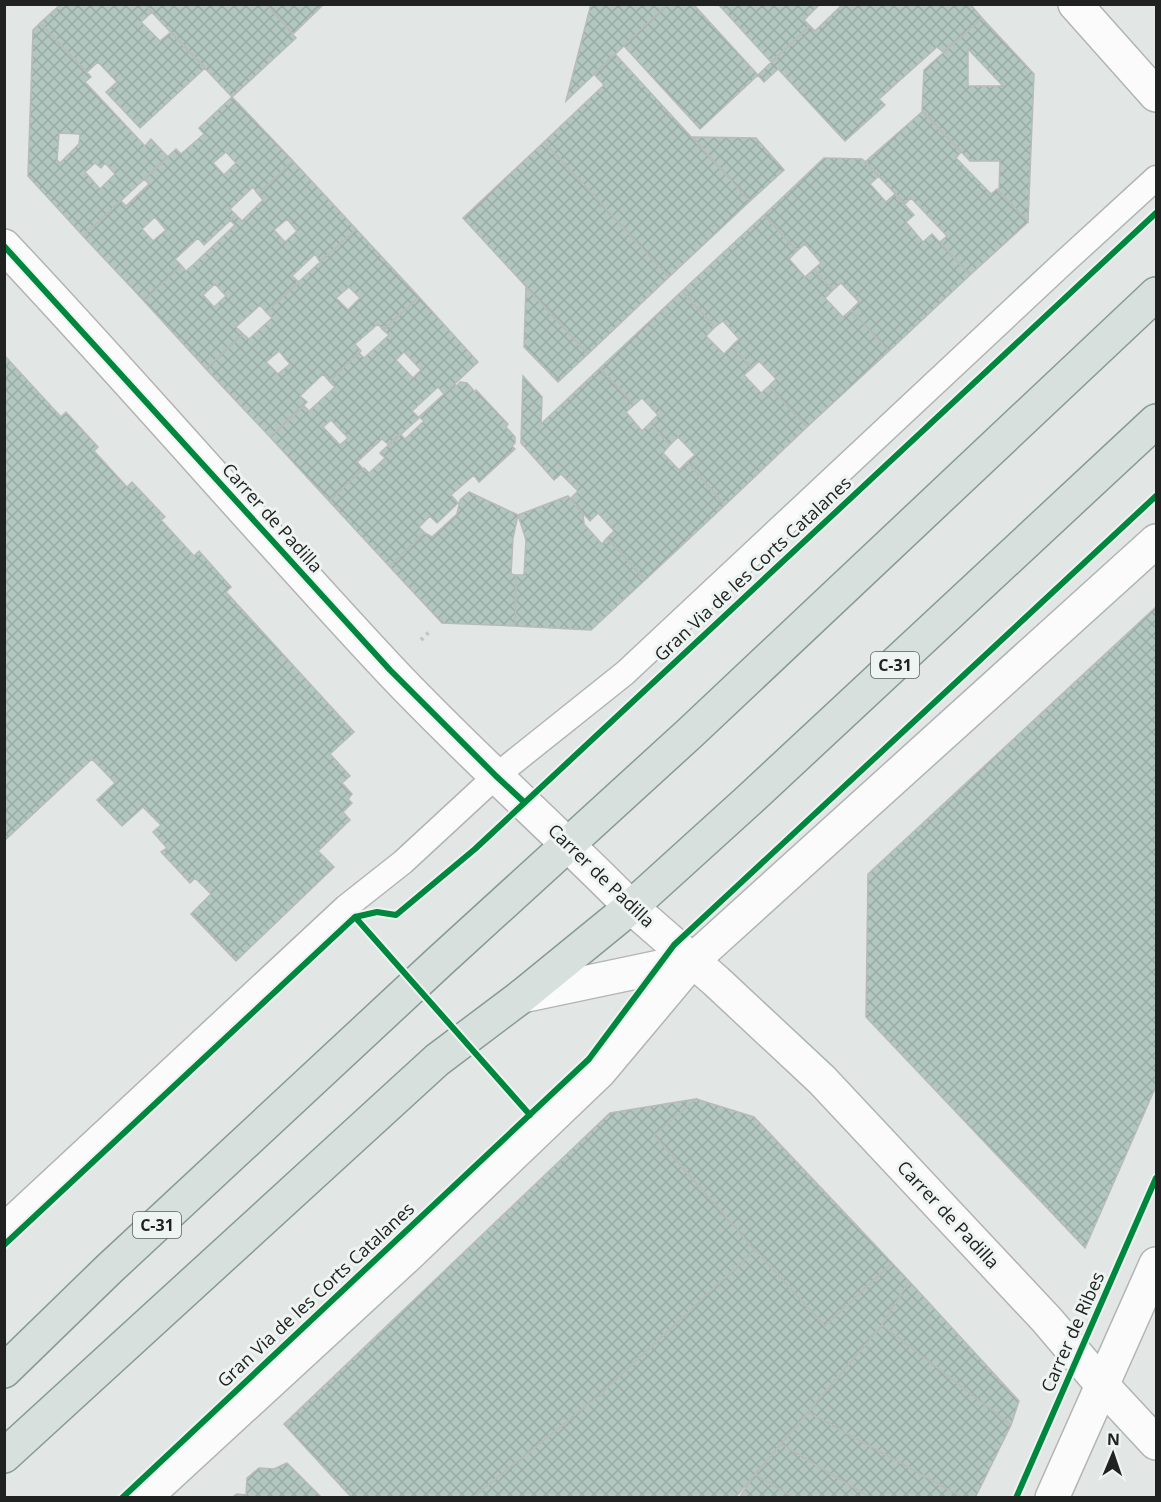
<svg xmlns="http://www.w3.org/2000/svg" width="1161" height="1502" font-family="'Open Sans',sans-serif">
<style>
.building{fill:url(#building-cross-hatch);stroke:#b8bab9;stroke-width:1.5;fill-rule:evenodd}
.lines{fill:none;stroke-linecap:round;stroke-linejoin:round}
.lane-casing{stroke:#b2b4b3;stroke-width:27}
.street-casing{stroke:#b2b4b3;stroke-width:36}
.secondary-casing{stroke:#b2b4b3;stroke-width:36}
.primary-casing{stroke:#889a94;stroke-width:36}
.path{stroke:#c4c5c5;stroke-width:4;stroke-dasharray:3 4.5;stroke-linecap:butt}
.lane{stroke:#fbfbfb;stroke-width:24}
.street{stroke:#fbfbfb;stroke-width:33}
.secondary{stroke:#fbfbfb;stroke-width:33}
.primary{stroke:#d7e0dd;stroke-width:33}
.cycleway-casing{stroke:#eef4f1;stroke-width:10}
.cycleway{stroke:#00873e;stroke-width:6}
.labels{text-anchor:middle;stroke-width:6;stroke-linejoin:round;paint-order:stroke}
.shield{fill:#eef4f1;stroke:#5e615f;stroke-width:1.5}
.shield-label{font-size:16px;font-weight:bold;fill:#202221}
.street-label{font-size:18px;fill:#202221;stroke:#eef4f1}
</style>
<defs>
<pattern id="building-cross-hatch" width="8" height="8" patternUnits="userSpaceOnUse" patternTransform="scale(1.5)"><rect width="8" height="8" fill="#b1c7bf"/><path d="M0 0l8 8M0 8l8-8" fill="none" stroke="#98aba4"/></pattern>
</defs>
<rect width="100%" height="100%" fill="#e2e6e4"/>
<path class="building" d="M61,4H144L152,12L141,22L160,41L171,32L205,68L140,128L106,92L117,82L98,62L87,72L40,23Z
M144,4H266L296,38L232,97Z
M266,4H324L293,34Z
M591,4H668L566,101Z
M668,4H693L758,75L700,129L624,46Z
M718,4H820L804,20L810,26L771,62Z
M843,4H970L982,18L943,52L937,47L879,99L885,105L845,141L778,69L764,82L758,75L808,27L810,26L815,31Z
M982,18L1034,74L1028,222L999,191L1000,161H970L922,111L924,70ZM968,49L1003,86H968Z
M40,23L91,77L85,82L145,146L151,139L168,157L83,236L28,176L33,30ZM59,133L80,134L79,144L60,163L57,160ZM95,163L101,168L105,163L115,174L100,189L85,172Z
M615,54L750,201L669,277L544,142L604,85L594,74Z
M232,97L293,161L258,194L253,187L230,209L236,215L204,245L198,238L175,259L181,265L144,301L83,236L121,201L126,206L149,184L144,179L176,149L181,154L204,134L199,128ZM226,152L236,163L224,175L213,163ZM155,217L166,230L153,241L142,229Z
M923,111L961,152L956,158L991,194L997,189L1028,222L970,275L940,242L947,236L911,198L905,204L865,162Z
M692,137L756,138L784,170L750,201Z
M544,142L669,277L588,354L463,218Z
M824,158L862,159L879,176L870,184L886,202L895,194L914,215L906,222L923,242L932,234L970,275L889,351L851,310L859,302L841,283L833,290L814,269L821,263L805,244L797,251L764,215Z
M293,161L356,229L320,262L315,254L292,276L299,282L266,312L260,305L236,327L243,334L206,369L144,301L181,265L186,271L194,264L235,225L230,220L236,215L242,221L263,200L258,194ZM287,219L297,231L285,242L274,230ZM215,284L226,296L214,307L203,295Z
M764,215L797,251L789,259L805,277L814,269L833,290L825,298L843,317L851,310L889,351L807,427L769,386L776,379L759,361L752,368L732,346L739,339L723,321L715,327L682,291Z
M356,229L419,297L383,330L378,324L355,344L361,351L329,381L323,374L300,396L307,402L270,437L206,369L243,334L249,339L272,318L266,312ZM349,287L360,298L348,310L336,298ZM279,351L290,364L278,374L266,362Z
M526,287L588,354L558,382L524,347Z
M682,291L715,327L706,336L724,354L732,346L752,368L744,375L761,393L769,386L807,427L725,505L687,462L695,455L678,437L670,445L650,423L658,415L642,398L634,405L600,368Z
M419,297L478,362L444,394L438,387L412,411L419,418L389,445L382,439L357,462L363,469L329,501L270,437L304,406L309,411L335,387L329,381L359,353L364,358L389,335L383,330ZM404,352L421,370L413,378L396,360ZM331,420L348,438L340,445L323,427Z
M4,355L61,417L66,412L98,447L94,451L127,487L132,482L165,517L161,520L194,556L199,551L231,587L226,592L354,732L330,754L350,776L342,783L352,794L348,799L352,803L343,812L350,820L318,851L334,867L236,961L191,914L211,894L195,878L190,883L161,852L167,848L153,832L161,825L143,807L122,826L97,800L115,783L92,759L4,841Z
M600,368L634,405L626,412L642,431L650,423L670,445L663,453L679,470L687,462L725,505L645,580L607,538L614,531L598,513L590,521L570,499L578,491L561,474L554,480L521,443L523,376L542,397L541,424Z
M460,382L467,383L475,392L476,390L508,424L506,427L515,437V443L512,446L515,449L479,482L474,475L451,495L458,503L437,523L430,516L419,527L425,533L389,566L329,501L364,468L369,473L385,458L380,453L400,434L405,439L424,421L419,417L455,384L457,386Z
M469,492L518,515L513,538L511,574L516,575L515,626L442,623L389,566L425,533L432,537L457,514L460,500Z
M568,496L583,513L584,524L602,544L607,538L645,580L591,630L515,626L516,575H524L526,540L518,515Z
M1156,607V1086L1085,1248L866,1017L868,874Z
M696,1099L754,1117L892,1263L825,1326L755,1250L654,1135Z
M696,1099L654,1135L755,1250L596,1398L472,1498H352L284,1424L610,1113Z
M755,1250L825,1326L892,1263L909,1281L882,1325L735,1498H472L596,1398Z
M909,1281L1019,1401L1011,1425L882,1325Z
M882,1325L1011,1425L975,1498H964L808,1412Z
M808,1412L964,1498H871L781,1444Z
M781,1444L871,1498H794L755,1474Z
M287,1463L322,1498H231L237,1494L246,1495L247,1478L259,1468L274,1469Z
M755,1474L794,1498H739Z"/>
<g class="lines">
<g class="lane-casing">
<path id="lane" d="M4,1225L346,907L403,862L496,776L625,673L1061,265L1156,178"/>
</g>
<g class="street-casing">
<path id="street" d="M1075,4L1156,95
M631,907L716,981L822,1080L1047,1320L1103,1386L1156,1443
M522,996L693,960
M144,1498L408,1255L600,1071L693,960L1156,541
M1052,1498L1156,1264"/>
</g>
<g class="secondary-casing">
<path id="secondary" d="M4,246C135,385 259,530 389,669C467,752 551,826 631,907"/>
</g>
<g class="primary-casing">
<path id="primary" d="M4,1371L109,1269L439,962L690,733L1156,294
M4,1456L437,1060L522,996L631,907L749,800L1156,421"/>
</g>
<path class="path" d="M421,640L429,632"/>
<use href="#lane" class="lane"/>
<use href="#street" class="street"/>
<use href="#secondary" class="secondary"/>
<use href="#primary" class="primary"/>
<g class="cycleway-casing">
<path id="cycleway" d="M4,246L390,670L496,776L524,802
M355,917L530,1115
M4,1245L355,917L377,912L396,915L475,849L1156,213
M122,1498L589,1059L674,945L1156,496
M1016,1498L1156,1178"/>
</g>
<use href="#cycleway" class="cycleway"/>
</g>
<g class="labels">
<g class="shield">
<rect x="871" y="652" width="48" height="26" rx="4.5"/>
<rect x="133" y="1212" width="48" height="26" rx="4.5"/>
</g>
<g class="shield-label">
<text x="895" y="671">C-31</text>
<text x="157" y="1231">C-31</text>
</g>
<g class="street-label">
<text transform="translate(272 518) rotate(48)" y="6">Carrer de Padilla</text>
<text transform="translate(753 569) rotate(-43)" y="6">Gran Via de les Corts Catalanes</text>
<text transform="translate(601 876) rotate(44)" y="6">Carrer de Padilla</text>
<text transform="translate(948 1215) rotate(47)" y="6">Carrer de Padilla</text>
<text transform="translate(316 1295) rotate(-43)" y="6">Gran Via de les Corts Catalanes</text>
<text transform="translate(1073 1332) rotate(-66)" y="6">Carrer de Ribes</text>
</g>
</g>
<rect width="1161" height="1502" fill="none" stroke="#202221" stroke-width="12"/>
<g transform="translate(1113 1454) rotate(2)" stroke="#eef4f1" stroke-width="4.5" paint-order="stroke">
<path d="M0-4.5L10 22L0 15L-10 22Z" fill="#202221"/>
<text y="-9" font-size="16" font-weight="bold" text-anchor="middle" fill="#202221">N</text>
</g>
</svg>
